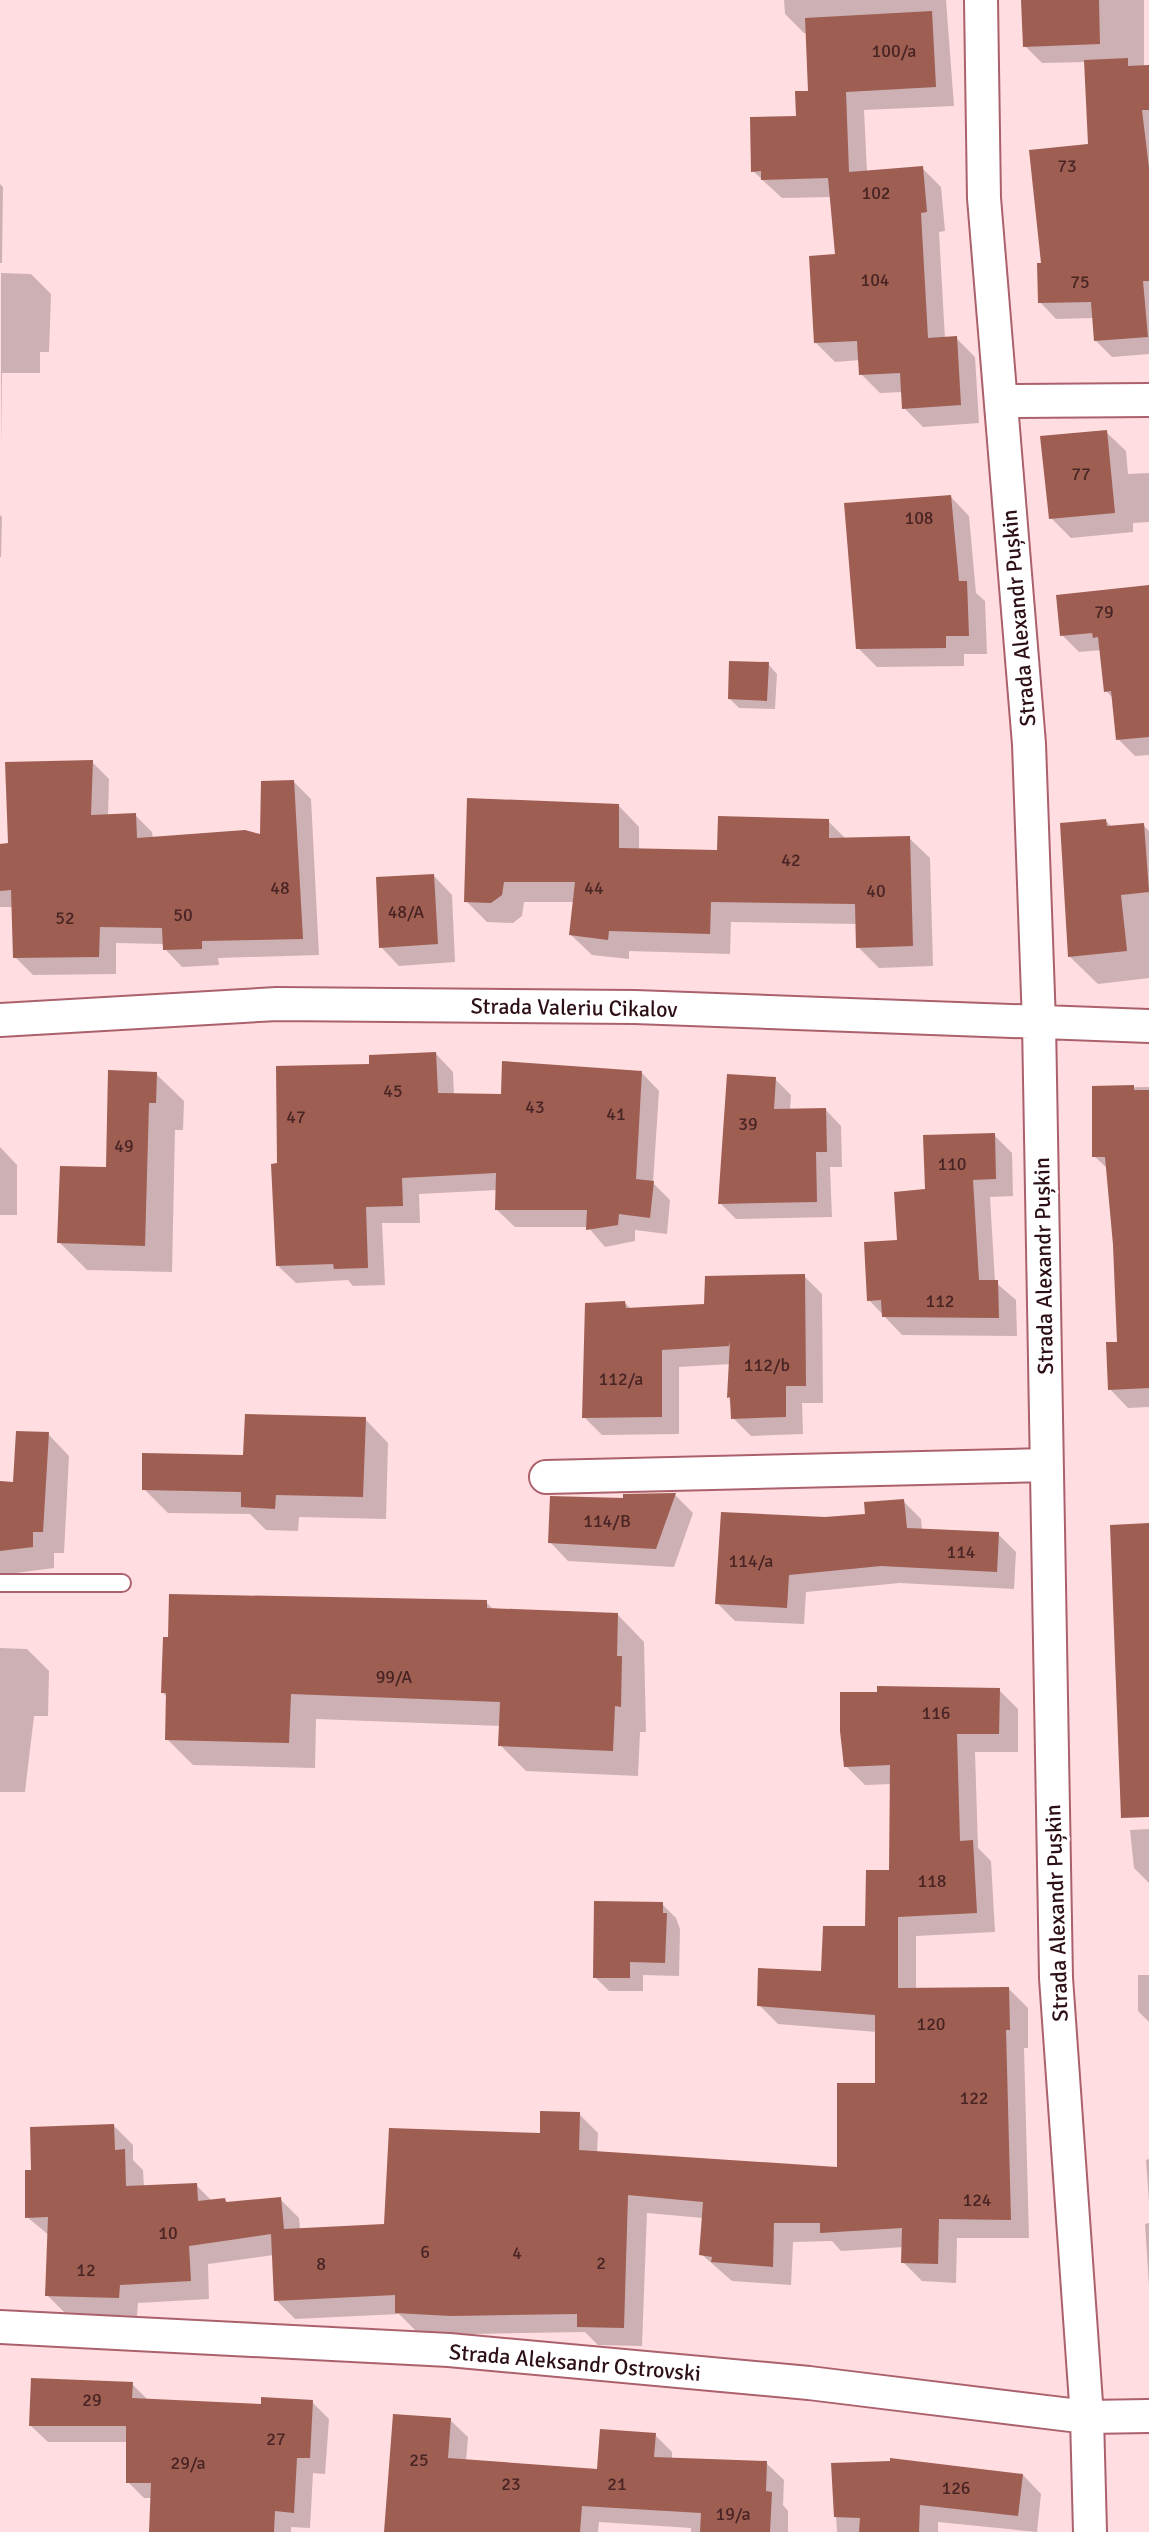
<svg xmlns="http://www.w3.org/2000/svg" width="1149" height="2532" font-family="Signika,sans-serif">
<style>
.shadow{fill:#0003}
.building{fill:#9e5e52}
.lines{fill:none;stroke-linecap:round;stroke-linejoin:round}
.service-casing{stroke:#ab616c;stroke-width:20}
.minor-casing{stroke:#ab616c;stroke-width:36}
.service{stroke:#fff;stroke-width:16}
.minor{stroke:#fff;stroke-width:32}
.labels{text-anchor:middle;stroke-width:6;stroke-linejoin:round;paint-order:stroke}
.number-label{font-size:18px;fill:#492424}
.street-label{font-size:22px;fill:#2d1015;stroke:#fff}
</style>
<rect width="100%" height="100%" fill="#ffdde0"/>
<path class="shadow" d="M784,0H946L954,106L864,110L867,172L922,168L941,187L945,231L939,232L945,339L956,338L975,357L979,423L923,427L904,408L903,392L880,393L861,374L860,360L835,362L816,343L837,256L832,197L782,198L753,171L798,117L810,93L808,33H804L785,14Z
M1023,0H1144V68L1149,67V354L1112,357L1095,340L1094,318L1056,319L1040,302L1044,265L1090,146L1086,62L1042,63L1025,46Z
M0,184L3,187L2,263H0Z
M1,273L31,274L51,294L49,352H40V373H2L1,448Z
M1106,432L1126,451L1128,474L1149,473V522L1133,523V532L1071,538L1051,518Z
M951,497L969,516L976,593L985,601L987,654H964V666L877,667L858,648Z
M0,515L2,517L1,557H0Z
M1149,587V755L1135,756L1118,739L1114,699L1106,691L1102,650L1079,652L1062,635Z
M768,664L777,674L775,709L739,708L730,699Z
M92,762L109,779L108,816L135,815L152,832L153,839L262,837L294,782L311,799L319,955L218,958L219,965L182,967L165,949L164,944L116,943V974L33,975L15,957L13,907H0V846L10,845Z
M619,806L639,827V851L719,852L828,821L846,839L909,838L930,858L933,966L879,968L858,947V924L731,922L730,954L629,951V959L592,955L571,935L575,902H524L522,916L513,923L487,922L466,901Z
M1106,821L1113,828L1143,825L1149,831V978L1098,984L1070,957Z
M434,876L452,895L455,962L399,966L381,947Z
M436,1054L453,1072L454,1096H503L642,1073L659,1091L653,1183L670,1200L667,1234L635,1230V1241L605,1247L588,1227H515L497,1210V1190L419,1194L420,1223H382L385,1285L353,1286L348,1280L296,1283L278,1266L280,1165L371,1066Z
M156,1074L184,1101L183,1130H175L172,1272L87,1270L60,1243L108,1169Z
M775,1079L791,1095L790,1110H826L841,1126L842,1167H830L832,1217L736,1219L720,1203Z
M1149,1087V1407L1128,1408L1110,1389L1119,1344L1115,1245L1108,1169L1094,1156V1088Z
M994,1135L1012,1153L1013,1196L990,1197L995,1282L1016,1300L1017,1336L902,1335L869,1300L927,1191Z
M0,1147L17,1165V1215H0Z
M804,1276L822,1294L823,1403H802L803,1434L751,1436L733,1418L729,1397L731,1364L679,1367V1434L602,1435L584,1417L625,1303L631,1309L706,1306Z
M365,1419L388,1443L386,1519L299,1517L298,1531L266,1530L250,1514L168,1513L144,1489Z
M48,1434L69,1456L64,1553H54V1568L0,1575V1484L15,1485Z
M675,1495L693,1513L674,1567L568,1561L550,1542L625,1500Z
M903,1501L921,1519L922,1530L998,1534L1016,1552L1014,1589L900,1583L806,1592L804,1624L735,1621L717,1603L867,1516Z
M486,1602L494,1610L618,1615L644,1642L646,1732H640L638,1776L526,1771L500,1745L501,1726L316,1719L315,1768L193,1765L167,1739L168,1698L163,1693Z
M0,1648L27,1649L49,1671L48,1716H34L25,1792H0Z
M999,1690L1018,1709V1752H975L978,1848L991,1861L995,1932L916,1936V1990L1009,1989L1028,2008V2048H1024L1029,2238H957L956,2283L922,2281L903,2262L904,2247L841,2251L832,2241L793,2242L791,2285L732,2281L701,2254L703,2218L647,2213L642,2346L598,2345L585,2332L471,2334L416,2331L399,2314L295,2319L276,2300L274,2255L208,2264L209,2299L138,2303L137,2316L66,2314L47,2295L50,2236L27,2217L34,2171L114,2126L133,2145V2160L143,2170L144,2188L196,2185L212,2201L225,2200L229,2204L280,2199L299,2218L300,2230L386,2226L579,2114L598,2133L597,2153L838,2169L877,2085V2032L778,2024L759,2005L822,1974L867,1928L891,1872L892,1784L865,1785L846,1766Z
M1149,1829V1883L1134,1868L1130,1830Z
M662,1904L676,1918L680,1929L679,1976L643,1975V1991H609L595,1977Z
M1138,1975H1149V2022L1138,2011Z
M1149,2159V2201L1146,2160Z
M1149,2223V2286L1145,2224Z
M132,2384L148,2400L262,2406L312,2402L329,2419L325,2474L313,2473L310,2528L291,2527V2532H151L152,2498H144L128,2482V2442H48L31,2426Z
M450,2420L468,2437L466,2461L599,2471L655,2435L672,2452V2459L766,2463L784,2480L783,2505L788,2511V2532H691V2528L599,2522L598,2532H388Z
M892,2463L1023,2475L1041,2494L1037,2532L938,2522V2532H837L833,2465Z"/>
<path class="building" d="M1021,0H1099L1100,44L1023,47Z
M932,11L936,87L846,92L849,172L923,166L927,212L921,213L928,338L957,336L961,405L902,409L900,373L859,375L857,341L814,343L809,256L835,254L828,178L761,180V171L751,172L750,117L796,116L795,91H808L805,18Z
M1128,58V66L1149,65V110H1142L1149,168V281H1143L1148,337L1094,341L1091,302L1038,303L1037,263H1041L1029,150L1088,144L1084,60Z
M1107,430L1115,513L1049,519L1040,436Z
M951,495L959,581H967L969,636H946V648L856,649L844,503Z
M1149,585V737L1116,740L1111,691L1104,692L1098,637L1093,638L1092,633L1060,636L1056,595Z
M729,661L769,662L767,701L728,699Z
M93,760L91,815L136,813L137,838L245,830L260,834L261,781L294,780L303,939L202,941V949L163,950L162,928L100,927L99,957L13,958L11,890L0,891V844L8,843L5,762Z
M467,798L619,804V848L717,850L718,816L829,819V838L910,836L913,946L856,948L855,904L711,902L710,934L609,931L608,940L569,935L575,882H504L502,895L491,903L464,902Z
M1106,819L1107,826L1144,823L1149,892L1121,895L1127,951L1068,957L1060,823Z
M434,874L438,944L379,948L376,877Z
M436,1052L438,1093L501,1094L502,1061L642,1071L636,1179L654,1181L650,1218L619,1214L618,1225L586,1230L587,1210H495L496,1173L402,1178L403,1206L366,1207L368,1268L334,1269L333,1264L276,1266L271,1164L277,1163L276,1066L369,1064V1055Z
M108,1070L157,1072L156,1103H149L145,1246L57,1243L60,1166L106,1167Z
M727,1074L776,1077L774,1109L826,1108L827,1152H816L817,1202L718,1204Z
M1134,1085V1090H1149V1388L1108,1390L1106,1342H1117L1113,1245L1105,1157H1092V1086Z
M995,1133L996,1179L973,1180L979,1280H998L999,1318L882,1317L881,1300L867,1301L864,1242L897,1240L894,1192L925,1189L923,1135Z
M805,1274L806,1386H786V1417L731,1419L730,1397L727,1398L730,1341L729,1346L662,1350V1417L582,1418L585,1303L625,1301L626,1308L704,1304L705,1276Z
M245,1414L366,1417L363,1497L276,1495L275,1509L241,1507V1492L142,1490V1453L243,1455Z
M16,1431L49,1432L43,1532H33V1547L0,1551V1481L13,1482Z
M676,1493L656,1549L548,1543L550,1496L623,1498V1494Z
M904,1499L907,1528L999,1532L997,1572L881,1566L789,1575L787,1608L715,1604L721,1512L825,1517L865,1514L864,1502Z
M1149,1523V1817L1121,1818L1110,1525Z
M169,1594L487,1600V1608L618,1613L617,1656H622L621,1707L615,1706L613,1751L498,1746L500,1702L291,1694L289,1743L165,1740L166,1693H161L163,1637H168Z
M877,1686L1000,1688L999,1734H957L960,1841L973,1840L977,1913L898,1917V1988L1009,1987L1010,2030H1006L1011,2220L939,2219L938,2264L901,2263L902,2228L820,2233V2223H774L773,2267L711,2262L712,2257L699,2255L703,2202L628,2195L624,2328L577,2327V2314L451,2316L395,2313V2295L274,2301L271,2234L189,2246L191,2281L120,2285L119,2298L45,2296L48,2217L25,2218V2170H31L30,2127L114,2124L115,2150L125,2149L126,2186L197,2183L198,2201L225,2198L226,2202L281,2197L284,2229L384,2224L389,2128L540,2133V2111L580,2112L579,2150L837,2167V2083H875V2015L757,2006L758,1968L821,1971L823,1926H865L866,1870H889L890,1765L844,1767L840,1731V1692H877Z
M594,1901L663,1902V1913H667L665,1963L630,1962V1978H593Z
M31,2378L133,2382L132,2398L261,2404V2397L313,2400L310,2458H297L294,2513L275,2511L274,2532H149L151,2483H126V2426H29Z
M393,2414L451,2418L448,2458L597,2469L600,2429L656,2433L654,2457L767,2461L766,2491L772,2492L770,2532H700L701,2513L582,2506L580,2532H384Z
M890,2458L1023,2474L1018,2516L920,2505L919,2532H859L860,2518L834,2517L831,2463L890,2461Z"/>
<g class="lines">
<g class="service-casing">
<path id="service" d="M0,1583H122"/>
</g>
<g class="minor-casing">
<path id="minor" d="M981,0L984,198L1029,744L1039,1023L1056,1978L1087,2417L1090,2532
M1001,401L1149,400
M0,1020L277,1004L635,1007L1149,1026
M546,1477L1046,1465
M0,2327L449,2350L809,2383L1087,2417L1149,2416"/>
</g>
<use href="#service" class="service"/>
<use href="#minor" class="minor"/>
</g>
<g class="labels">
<g class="number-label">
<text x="894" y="57">100/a</text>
<text x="1067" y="172">73</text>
<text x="876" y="199">102</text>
<text x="875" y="286">104</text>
<text x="1080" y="288">75</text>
<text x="1081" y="480">77</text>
<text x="919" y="524">108</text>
<text x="1104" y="618">79</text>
<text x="791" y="866">42</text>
<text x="280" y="894">48</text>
<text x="594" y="894">44</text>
<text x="876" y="897">40</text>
<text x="406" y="918">48/A</text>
<text x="183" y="921">50</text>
<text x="65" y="924">52</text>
<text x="393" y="1097">45</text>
<text x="535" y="1113">43</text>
<text x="616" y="1120">41</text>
<text x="296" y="1123">47</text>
<text x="748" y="1130">39</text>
<text x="124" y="1152">49</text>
<text x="952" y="1170">110</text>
<text x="940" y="1307">112</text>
<text x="767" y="1371">112/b</text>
<text x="621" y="1385">112/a</text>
<text x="607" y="1527">114/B</text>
<text x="961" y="1558">114</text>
<text x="751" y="1567">114/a</text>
<text x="394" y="1683">99/A</text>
<text x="936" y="1719">116</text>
<text x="932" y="1887">118</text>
<text x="931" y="2030">120</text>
<text x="974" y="2104">122</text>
<text x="977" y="2206">124</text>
<text x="168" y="2239">10</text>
<text x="425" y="2258">6</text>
<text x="517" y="2259">4</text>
<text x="601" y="2269">2</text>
<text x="321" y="2270">8</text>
<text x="86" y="2276">12</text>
<text x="92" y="2406">29</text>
<text x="276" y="2445">27</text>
<text x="419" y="2466">25</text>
<text x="188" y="2469">29/a</text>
<text x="511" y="2490">23</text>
<text x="617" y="2490">21</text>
<text x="956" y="2494">126</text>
<text x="733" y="2520">19/a</text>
</g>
<g class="street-label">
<text transform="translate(1018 618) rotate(-95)" y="8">Strada Alexandr Pușkin</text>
<text transform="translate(574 1007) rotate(1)" y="8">Strada Valeriu Cikalov</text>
<text transform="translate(1043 1266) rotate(-91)" y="8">Strada Alexandr Pușkin</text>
<text transform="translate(1056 1913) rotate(-92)" y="8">Strada Alexandr Pușkin</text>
<text transform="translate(575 2362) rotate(5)" y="8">Strada Aleksandr Ostrovski</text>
</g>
</g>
</svg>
